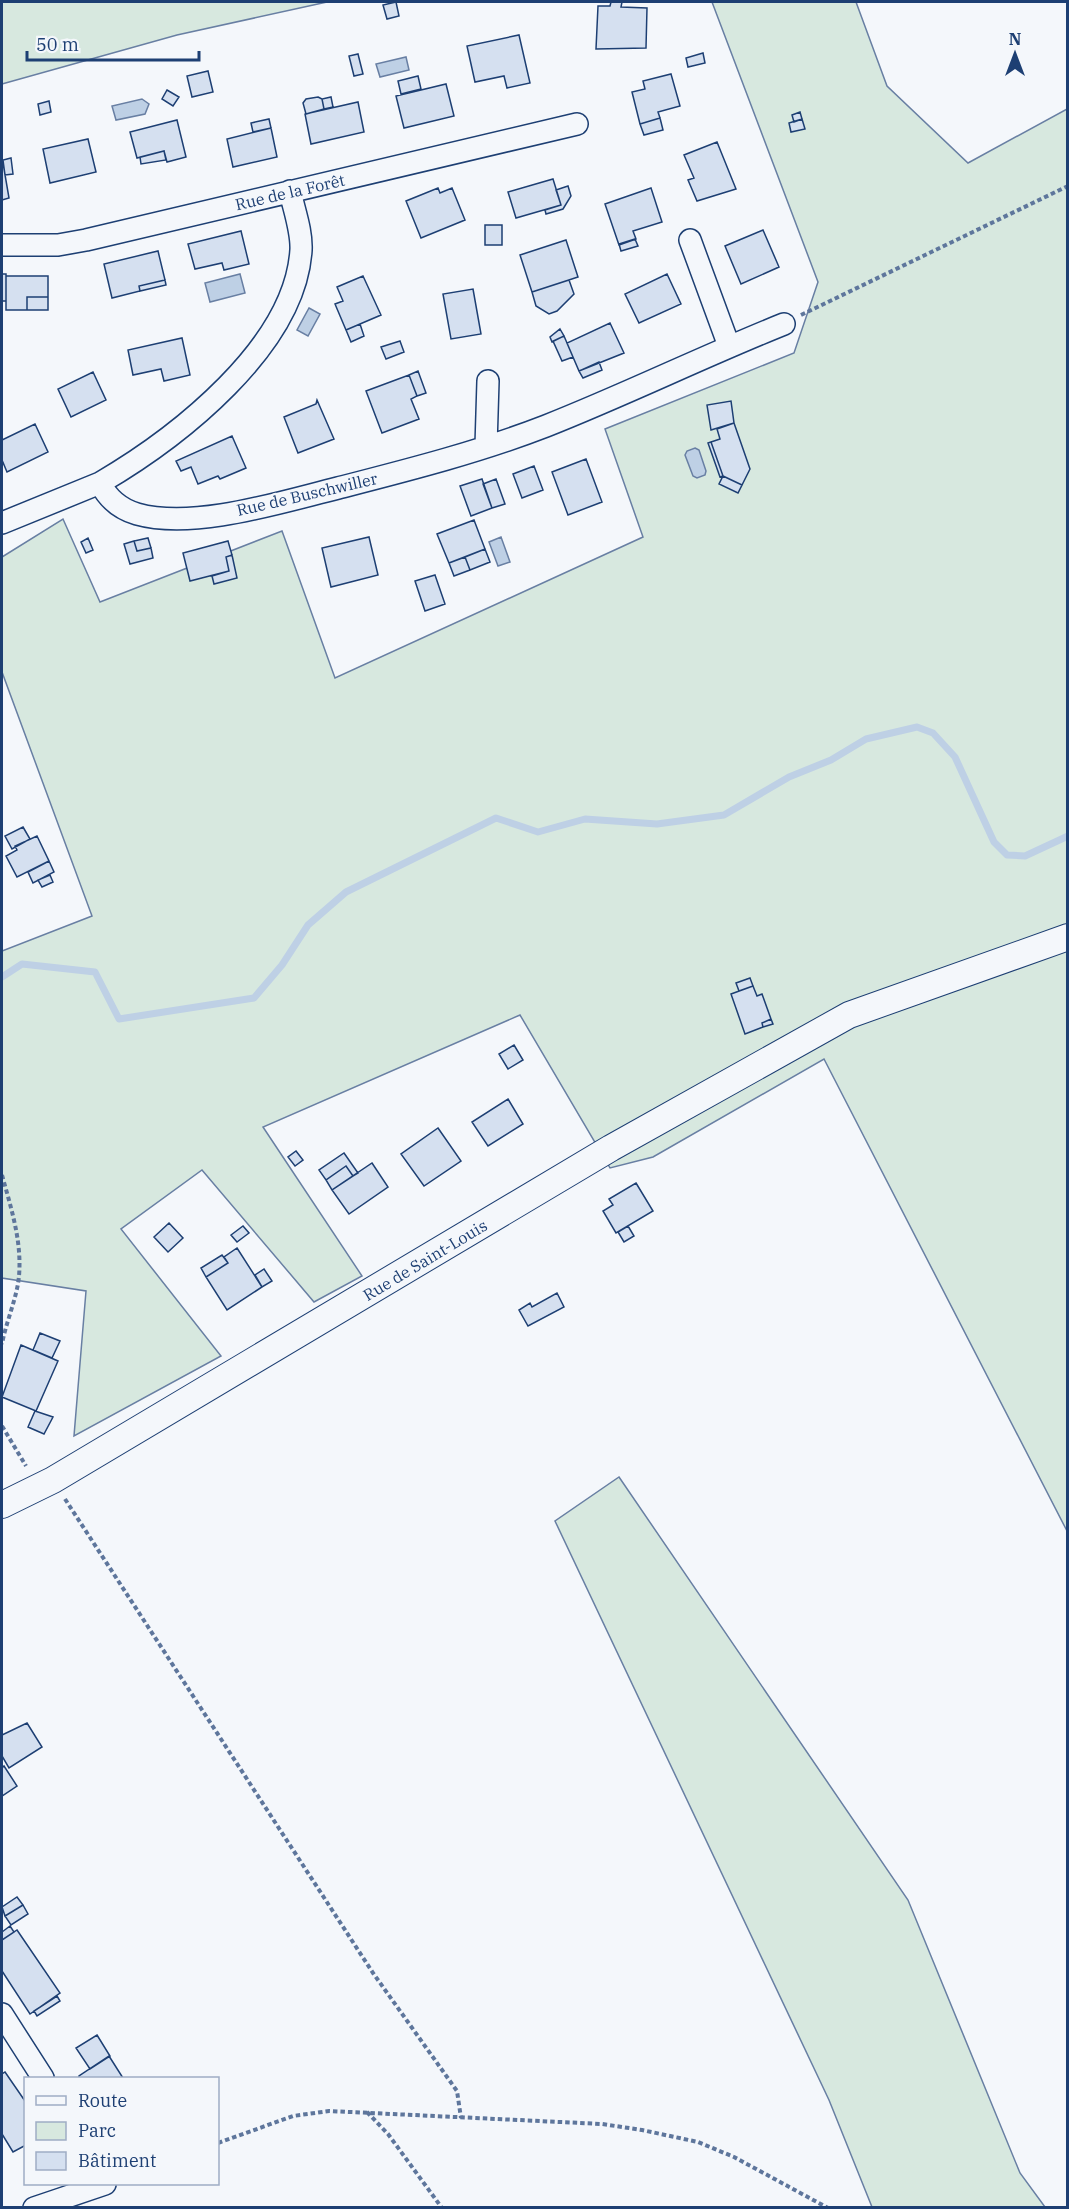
<svg xmlns="http://www.w3.org/2000/svg" width="1069" height="2209" font-family="'IBM Plex Serif',serif">
<style>
.green{fill:#d7e8df;stroke:#687fa3;stroke-width:1.5}
.water{fill:#bed0e5;stroke:#687fa3;stroke-width:1.5}
.lines{fill:none;stroke-linecap:round;stroke-linejoin:round}
.stream{stroke:#bed0e5;stroke-width:7}
.building{fill:#d5e0f0;stroke:#1d3f73;stroke-width:1.5}
.minor-casing{stroke:#1d3f73;stroke-width:24}
.tertiary-casing{stroke:#1d3f73;stroke-width:28}
.path{stroke:#5e769c;stroke-width:4;stroke-dasharray:4.5 3;stroke-linecap:butt}
.minor{stroke:#f4f7fb;stroke-width:21}
.tertiary{stroke:#f4f7fb;stroke-width:26}
.labels{text-anchor:middle;stroke-width:4.5;stroke-linejoin:round;paint-order:stroke}
.street-label{font-size:16px;fill:#1d3f73;stroke:#f4f7fb}
</style>
<rect width="100%" height="100%" fill="#f4f7fb"/>
<path class="green" d="M2,2H327L177,35L2,84Z
M712,2H856L887,86L968,163L1067,109V1531L824,1059L653,1157L610,1168L520,1015L263,1127L362,1276L314,1302L202,1170L121,1229L221,1356L74,1436L86,1291L2,1278V951L92,916L2,672V557L63,519L100,602L282,531L335,678L643,537L605,429L794,353L818,282Z
M619,1477L908,1900L1020,2173L1045,2207H872L829,2100L555,1521Z"/>
<path class="water" d="M406,57L409,70L380,77L376,64Z
M142,99L149,104L145,114L116,120L112,106Z
M240,274L245,293L210,302L205,283Z
M309,308L320,314L308,336L297,330Z
M695,448L699,450L706,471L705,475L697,478L693,476L685,455L687,451Z
M501,537L510,562L498,566L489,542Z"/>
<g class="lines">
<path class="stream" d="M2,977L22,964L95,972L119,1019L254,998L282,965L308,925L346,892L496,818L538,832L585,819L657,824L724,815L789,777L831,760L866,739L917,727L933,733L955,757L994,842L1007,855L1025,856L1068,836"/>
</g>
<path class="building" d="M396,2L399,16L387,19L383,5Z
M611,2H622L621,7L647,8L646,48L596,49L598,6H610Z
M519,35L530,83L507,88L504,76L475,82L467,46Z
M703,53L705,63L688,67L686,58Z
M358,54L363,74L354,76L349,56Z
M208,71L213,92L192,97L187,76Z
M671,74L680,106L658,112L660,118L640,124L632,92L645,89L643,81Z
M418,76L421,89L401,94L398,81Z
M446,84L454,116L404,128L396,96Z
M167,90L179,97L173,106L162,99Z
M318,97L322,99L324,109L306,114L303,103L306,99Z
M331,97L333,107L324,109L322,99Z
M49,101L51,112L40,115L38,104Z
M358,102L364,132L311,144L305,114Z
M800,112L802,119L794,122L792,115Z
M660,118L663,130L644,135L640,124Z
M269,119L271,128L253,132L251,123Z
M802,119L805,129L791,132L789,123Z
M177,120L186,157L167,162L164,151L137,158L130,132Z
M271,128L277,157L233,167L227,139Z
M88,139L96,172L50,183L43,149Z
M717,142L736,189L697,201L688,180L694,178L684,155Z
M164,151L166,160L141,164L140,157Z
M11,158L13,174L5,175L3,160Z
M3,163L9,198L2,200V164Z
M553,179L561,205L516,218L508,192Z
M568,186L571,196L563,209L546,214L545,210L561,205L556,190Z
M438,188L440,193L452,188L465,220L421,238L406,201Z
M651,188L662,222L633,231L636,239L619,245L605,204Z
M485,225H502V245H485Z
M763,230L779,267L741,284L725,246Z
M241,231L249,264L224,270L222,263L195,269L188,244Z
M635,239L638,246L621,251L619,244Z
M566,240L578,277L532,292L520,255Z
M158,251L165,280L139,286L140,291L112,298L104,264Z
M2,274H6V301H2Z
M667,274L681,304L639,323L625,294Z
M6,276H48V297H27V310H6Z
M363,276L381,315L346,330L335,304L343,301L337,287Z
M165,280L166,285L140,291L139,286Z
M569,280L574,294L557,311L549,314L536,306L532,292Z
M473,289L481,334L451,339L443,294Z
M27,297H48V310H27Z
M610,323L624,353L579,371L567,343Z
M360,324L364,336L351,342L346,330Z
M560,329L564,336L552,342L550,337Z
M564,336L573,357L562,361L553,341Z
M182,338L190,375L164,381L161,369L133,375L128,350Z
M400,341L404,352L386,359L381,347Z
M599,362L602,370L583,378L579,371Z
M418,371L426,393L417,396L409,375Z
M93,372L106,400L71,417L58,389Z
M409,375L417,396L411,399L419,419L382,433L366,391Z
M317,400L334,439L298,453L284,417L316,404Z
M731,401L734,423L711,430L707,405Z
M734,423L750,469L742,485L723,476L711,442L720,439L717,429Z
M35,424L48,452L7,472L2,460V440Z
M232,436L246,468L220,479L218,476L198,484L191,467L181,471L176,461Z
M711,442L723,476L720,477L708,443Z
M586,459L602,502L568,515L552,472Z
M534,466L543,490L522,498L513,474Z
M723,476L742,485L738,493L719,484Z
M482,479L492,508L471,516L460,486Z
M496,479L505,504L492,508L483,484Z
M474,520L485,549L449,563L437,534Z
M369,537L378,575L331,587L322,548Z
M88,538L93,550L86,553L81,542Z
M148,538L151,548L137,551L134,541Z
M134,541L137,551L151,548L153,558L130,564L124,544Z
M228,541L232,555L226,557L229,571L190,581L183,553Z
M485,549L490,562L470,570L465,557Z
M232,555L237,578L214,584L212,576L229,571L226,557Z
M465,557L470,570L454,576L449,563Z
M435,575L445,604L425,611L415,581Z
M23,827L30,839L12,849L5,836Z
M37,836L49,861L17,877L6,856L17,850L15,846Z
M49,861L54,872L33,883L28,872Z
M50,875L53,882L42,887L38,880Z
M750,978L753,986L739,991L736,983Z
M753,986L757,996L762,994L771,1019L762,1023L763,1027L745,1034L731,994Z
M771,1019L773,1024L763,1027L762,1023Z
M514,1045L523,1060L508,1069L499,1054Z
M508,1099L523,1124L488,1146L472,1122Z
M438,1128L461,1161L424,1186L401,1154Z
M296,1151L303,1160L295,1166L288,1157Z
M344,1153L358,1173L353,1176L346,1166L326,1180L319,1170Z
M372,1163L388,1187L349,1214L332,1190Z
M346,1166L353,1176L332,1190L326,1180Z
M636,1183L653,1211L616,1233L603,1211L613,1205L609,1199Z
M169,1223L183,1238L168,1252L154,1237Z
M243,1226L249,1233L237,1242L231,1235Z
M628,1226L634,1236L624,1242L618,1232Z
M237,1248L262,1287L227,1310L206,1277L228,1263L224,1257Z
M222,1255L228,1263L206,1277L201,1268Z
M264,1269L272,1281L262,1287L255,1275Z
M557,1293L564,1307L528,1326L519,1310L530,1303L532,1307Z
M40,1333L60,1341L52,1358L33,1350Z
M21,1345L58,1361L36,1411L2,1397Z
M35,1411L53,1417L44,1434L28,1427Z
M27,1723L42,1747L9,1768L2,1756V1735Z
M4,1766L17,1786L2,1796V1768Z
M17,1897L23,1905L5,1916L2,1907Z
M23,1905L28,1914L11,1925L5,1916Z
M10,1926L14,1932L2,1940V1932Z
M17,1930L60,1993L30,2014L2,1971V1940Z
M57,1996L60,2001L37,2016L34,2011Z
M97,2035L110,2056L90,2069L76,2048Z
M109,2056L123,2078H79V2076Z
M5,2072L25,2101L26,2145L13,2152L2,2134V2074Z"/>
<g class="lines">
<g class="minor-casing">
<path id="minor" d="M690,240L729,346
M2,245H58L86,240L577,124
M486,446L488,381
M100,483C177,438 295,347 301,250C302,231 294,210 290,191
M2,523L100,483C108,499 120,509 137,514C194,530 281,502 338,488C408,470 479,452 546,426C627,394 704,356 784,324
M2,2014L43,2078
M34,2208L105,2184"/>
</g>
<g class="tertiary-casing">
<path id="tertiary" d="M2,1505L53,1480L611,1148L849,1015L1068,937"/>
</g>
<path class="path" d="M801,315L1068,186
M2,1175C11,1208 22,1241 19,1276C17,1298 6,1322 2,1344
M2,1426L26,1466
M65,1499L373,1973L457,2091L461,2118
M367,2112L388,2134L442,2208
M218,2143L293,2116L329,2111L602,2124L642,2130L698,2142L734,2157L828,2208"/>
<use href="#minor" class="minor"/>
<use href="#tertiary" class="tertiary"/>
</g>
<g class="labels">
<g class="street-label">
<text transform="translate(290 192) rotate(-13)" y="6">Rue de la Forêt</text>
<text transform="translate(307 494) rotate(-13)" y="6">Rue de Buschwiller</text>
<text transform="translate(425 1260) rotate(-31)" y="6">Rue de Saint-Louis</text>
</g>
</g>
<rect width="1069" height="2209" fill="none" stroke="#1d3f73" stroke-width="6"/>
<rect x="24" y="2077" width="195" height="108" fill="#f4f7fb" stroke="#9eadc5" stroke-width="1.5"/>
<rect x="36" y="2096" width="30" height="9" fill="#f4f7fb" stroke="#9eadc5" stroke-width="1.5"/>
<text x="78" y="2107" font-size="18" fill="#1d3f73">Route</text>
<rect x="36" y="2122" width="30" height="18" fill="#d7e8df" stroke="#9eadc5" stroke-width="1.5"/>
<text x="78" y="2137" font-size="18" fill="#1d3f73">Parc</text>
<rect x="36" y="2152" width="30" height="18" fill="#d5e0f0" stroke="#9eadc5" stroke-width="1.5"/>
<text x="78" y="2167" font-size="18" fill="#1d3f73">Bâtiment</text>
<g transform="translate(1015 54)" stroke="#f4f7fb" stroke-width="4.5" paint-order="stroke">
<path d="M0-4.5L10 22L0 15L-10 22Z" fill="#1d3f73"/>
<text y="-9" font-size="16" font-weight="bold" text-anchor="middle" fill="#1d3f73">N</text>
</g>
<path d="M27 51v9h172v-9" fill="none" stroke="#1d3f73" stroke-width="3"/>
<text x="36" y="51" font-size="18" fill="#1d3f73" stroke="#f4f7fb" stroke-width="4.5" paint-order="stroke">50 m</text>
</svg>
